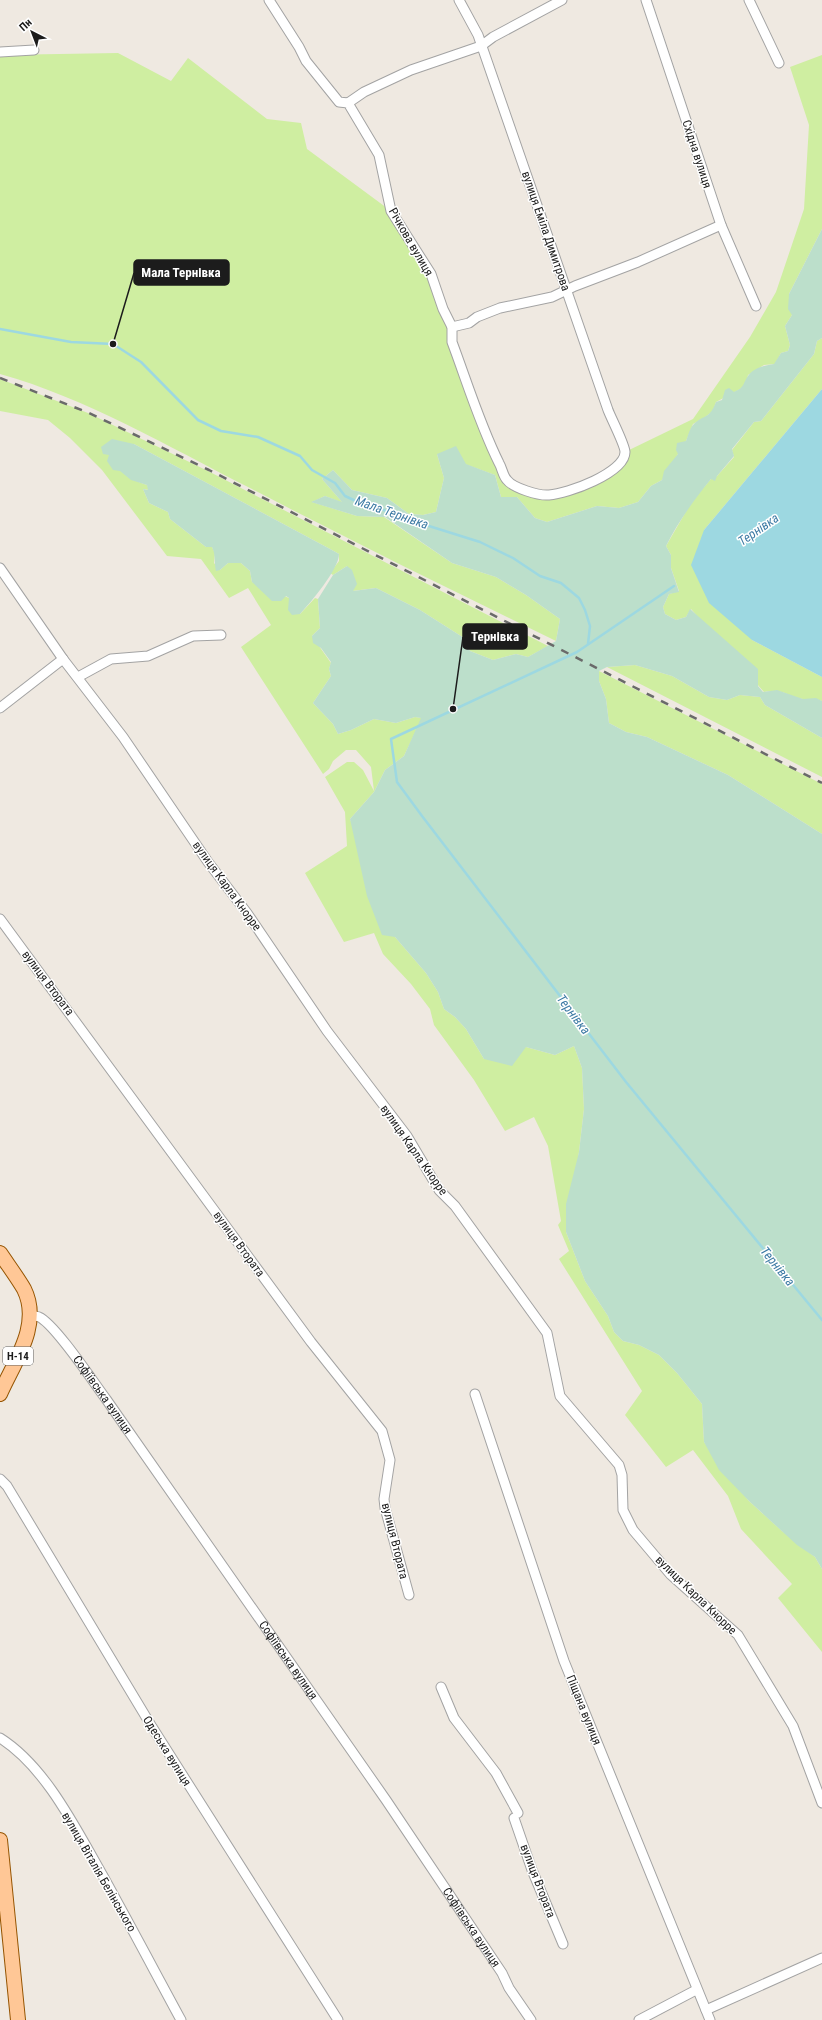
<svg xmlns="http://www.w3.org/2000/svg" width="822" height="2020" font-family="'Roboto Condensed',sans-serif">
<style>
.grass{fill:#cfeea1}
.wetland{fill:#bcdfcb}
.water{fill:#9dd8e1}
.lines{fill:none;stroke-linecap:round;stroke-linejoin:round}
.stream{stroke:#9dd8e1;stroke-width:2.5}
.street-casing{stroke:#a3a3a3;stroke-width:11}
.primary-casing{stroke:#955400;stroke-width:16}
.street{stroke:#fff;stroke-width:9}
.primary{stroke:#ffc796;stroke-width:14}
.rail{stroke:#6a6a6a;stroke-width:2.5;stroke-dasharray:8 8;stroke-linecap:butt}
.labels{text-anchor:middle;stroke-width:3;stroke-linejoin:round;paint-order:stroke}
.shield{fill:#fff;stroke:#606060;stroke-width:1}
.shield-label{font-size:11px;font-weight:bold;fill:#1c1c1c}
.street-label{font-size:12px;fill:#1c1c1c;stroke:#fff}
.water-label{font-size:13px;font-style:italic;fill:#3c7aa4;stroke:#fff}
.leader{fill:none;stroke:#1c1c1c;stroke-width:1.5}
.callout-dot{fill:#1c1c1c;stroke:#fff;stroke-width:1.5}
.callout{fill:#1c1c1c;stroke:#1c1c1c;stroke-width:1.5}
.callout-label{font-size:13px;text-anchor:middle;font-weight:bold;fill:#fff}
</style>
<rect width="100%" height="100%" fill="#efe9e1"/>
<path class="grass" d="M118,53L171,81L188,58L267,119L301,123L307,149L391,211L419,258L450,326V342L497,469L506,482L535,495L605,478L621,469L626,457L625,452L693,419L750,337L776,292L804,209L809,125L790,67L822,55V229L789,294L792,315L785,326L790,345L788,351L781,353L775,364L764,365L748,375L746,384L742,388L716,402L713,411L704,418L693,424L686,441L662,480L651,486L638,502L619,508L597,506L547,522L535,518L517,497H501L495,475L437,454L444,478L436,512L423,515L409,514L387,498L352,490L333,470L322,479L343,503L325,496L312,502L357,516L384,517L452,563L496,577L526,595L560,619L556,641C453,591 350,540 248,487C169,447 86,398 0,374V55Z
M822,338V389L704,530L752,640L822,677V701C815,698 811,700 803,699C786,697 786,688 764,692L691,609L686,617L676,620L665,614L663,607L669,594L679,591L671,568V555L666,546L692,501L711,479L717,476L734,457L732,450L754,422L761,421L814,354L817,341Z
M0,379L88,413L208,471L548,646L528,657L516,654L493,660L470,651L464,638L420,610L376,588L352,591L347,566L333,575L330,573L339,561V554L330,549L134,444L109,455C121,473 127,478 147,485L149,490L143,489L149,503L168,512L170,519L206,547H212L215,553L214,563L220,570L228,563H241L250,571L252,582L289,598V602L300,614L315,598L318,599L320,628L312,636L331,663L329,669L331,676L313,703L333,724L338,734L351,730L374,719L396,723L415,717L422,718L404,756L385,770L374,792L350,819L395,937L426,973L438,992L444,1009L455,1017L466,1029L484,1059L526,1047L555,1055L574,1046L582,1068L584,1109L579,1152L566,1232L585,1281L608,1316L614,1332L623,1341L639,1345L659,1355L677,1373L702,1404L704,1442L736,1486L749,1501L782,1531L815,1557L822,1569V1652L778,1598L792,1584L741,1529L728,1496L693,1450L666,1467L625,1415L642,1391L559,1259L569,1251L558,1225L561,1221L548,1146L534,1117L505,1131L474,1080L434,1025L430,1009L411,984L383,954L374,933L344,942L305,873L347,846L345,812L325,777L347,762H354L363,770L374,791L371,767L356,750H346L333,761L329,769L323,774L241,647L271,625L248,588L229,598L201,559L167,556L102,470L70,438L48,420L0,411Z
M635,665L672,676L709,697L727,700L740,695L760,697L765,705L822,738V777L607,667Z
M599,671L822,784V834L728,775L647,737L626,732L609,723L606,699L599,681Z"/>
<path class="wetland" d="M822,229V338L817,341L814,354L761,421L754,422L732,449L734,456L717,476L715,481L711,479C694,500 678,522 666,546L671,555V568L679,592L669,594L663,607L665,614L676,620L686,617L690,609L758,669V686L763,692L777,690L803,699L816,698L822,701V738L765,705L760,697L740,695L727,700L709,697L672,676L635,665L607,667L599,671V681L606,699L609,723L626,732L647,737L728,775L822,834V1569L815,1557L797,1545L749,1501L719,1470L704,1442L702,1404L677,1373L659,1355L639,1345L623,1341L614,1332L608,1316L585,1281L566,1232V1204L579,1152L584,1109L582,1068L574,1046L555,1055L526,1047L512,1066L484,1059L466,1029L455,1017L444,1009L438,992L426,973L395,937L382,935L367,896L350,819L374,792L385,770L404,756L421,718L415,717L396,723L374,719L351,730L338,734L333,724L313,703L331,676L329,669L331,662L321,648L313,643L312,636L320,628L318,599L333,575L347,566L352,570L357,584L353,591L376,588L420,610L464,638L470,651L493,660L516,654L528,657L556,641L560,619L526,595L496,577L452,563L385,517L357,516L311,502L325,496L342,502L322,479L333,470L352,490L387,498L409,514L423,515L436,512L444,478L437,454L456,446L466,464L495,475L501,497H517L535,518L547,522L597,506L619,508L638,502L651,486L662,480L664,471L678,454L676,450L677,443L686,441C688,436 690,427 694,424C704,414 709,420 716,402L722,400L725,390L729,388L734,392C745,387 742,385 748,376C753,368 766,365 774,364L781,353L788,351L790,345L785,326L792,315L788,309L789,294Z
M112,439L134,444L330,549L339,554C339,569 311,602 300,614L292,615L288,610L289,598L286,596L281,601H272L252,582L250,571L241,563H228L220,570L216,571C214,563 216,555 212,547H206L170,519L168,512L149,503L143,489L148,490L147,485L131,480L120,471L113,470L107,461L109,455L103,454L101,447Z"/>
<path class="water" d="M822,389V677L752,640L709,603L691,565L704,530Z"/>
<g class="lines">
<path class="stream" d="M0,329L71,342L113,344L141,362L198,420L221,431L258,437L300,456L312,470L335,483L345,496L358,502L375,506L397,516L480,542L513,558L540,576L561,583L579,598L585,610L590,626L588,644
M674,586L577,652L391,739L397,782L422,816L626,1082L822,1320"/>
<g class="street-casing">
<g id="street">
<path d="M269,0L299,47L306,61L339,102L348,103L379,155L391,211L431,274L443,309L452,327V342C467,382 480,425 499,463C502,468 503,476 507,480C513,488 539,496 549,495C567,494 625,473 625,452C625,445 611,418 608,410L478,35L459,0"/>
<path d="M646,0L721,225L756,306"/>
<path d="M749,0L779,63"/>
<path d="M0,52L34,50"/>
<path d="M348,103L364,92L411,70L481,46L493,37L562,0"/>
<path d="M452,327L469,323L477,317L500,308L552,297L575,286L638,262L721,225"/>
<path d="M0,568L63,659L123,737L208,862L247,913L327,1031L407,1136L439,1190L455,1206L547,1333L560,1396L619,1465L622,1475L623,1510L633,1530L671,1575L738,1635L793,1726L822,1803"/>
<path d="M78,677L111,659L148,656L193,636L221,635"/>
<path d="M0,708L63,659"/>
<path d="M0,919L311,1342L382,1431L390,1460L384,1499L385,1508L409,1595"/>
<path id="s1" d="M30,1316C33,1316 37,1316 39,1317C55,1324 94,1383 106,1399L386,1800L502,1973L509,1988L531,2020"/>
<path d="M475,1394L564,1661L710,2020"/>
<path d="M0,1479L7,1486L152,1727L338,2020"/>
<path d="M441,1687L454,1718L496,1773L518,1813"/>
<path d="M0,1738C46,1767 76,1829 103,1876C129,1923 155,1972 181,2020"/>
<path d="M514,1818L532,1870L563,1944"/>
<path d="M706,2010L822,1958"/>
<path d="M639,2020L696,1990"/>
</g>
</g>
<g class="primary-casing">
<path id="primary" d="M0,1253C8,1265 17,1277 24,1289C42,1325 14,1362 0,1394
M0,1840L18,2020"/>
</g>
<use href="#street" class="street"/>
<use href="#primary" class="primary"/>
<path class="rail" d="M0,378L89,413L209,470L822,783"/>
</g>
<g class="labels">
<rect class="shield" x="3" y="1347" width="30" height="18" rx="3"/>
<g class="shield-label">
<text x="18" y="1360">Н-14</text>
</g>
<g class="street-label">
<text transform="translate(697 154) rotate(72)" y="4">Східна вулиця</text>
<text transform="translate(546 231) rotate(71)" y="4">вулиця Еміла Димитрова</text>
<text transform="translate(411 242) rotate(60)" y="4">Річкова вулиця</text>
<text transform="translate(227 886) rotate(54)" y="4">вулиця Карла Кнорре</text>
<text transform="translate(48 983) rotate(53)" y="4">вулиця Втората</text>
<text transform="translate(414 1150) rotate(55)" y="4">вулиця Карла Кнорре</text>
<text transform="translate(239 1244) rotate(54)" y="4">вулиця Втората</text>
<text dy="4" stroke="none"><textPath href="#s1" startOffset="110">Софіївська вулиця</textPath></text>
<text transform="translate(395 1541) rotate(76)" y="4">вулиця Втората</text>
<text transform="translate(696 1595) rotate(44)" y="4">вулиця Карла Кнорре</text>
<text dy="4" stroke="none"><textPath href="#s1" startOffset="434">Софіївська вулиця</textPath></text>
<text transform="translate(584 1710) rotate(68)" y="4">Піщана вулиця</text>
<text transform="translate(167 1751) rotate(58)" y="4">Одеська вулиця</text>
<text transform="translate(99 1872) rotate(60)" y="4">вулиця Віталія Белінського</text>
<text transform="translate(538 1881) rotate(69)" y="4">вулиця Втората</text>
<text dy="4" stroke="none"><textPath href="#s1" startOffset="758">Софіївська вулиця</textPath></text>
</g>
<g class="water-label">
<text transform="translate(392 512) rotate(19)" y="5">Мала Тернівка</text>
<text transform="translate(758 529) rotate(-35)" y="5">Тернівка</text>
<text transform="translate(574 1014) rotate(53)" y="5">Тернівка</text>
<text transform="translate(778 1266) rotate(51)" y="5">Тернівка</text>
</g>
</g>
<path class="leader" d="M113 344L134 273M453 709L463 637"/>
<g class="callout-dot">
<circle cx="113" cy="344" r="4"/>
<circle cx="453" cy="709" r="4"/>
</g>
<g class="callout">
<rect x="134" y="260" width="95" height="25" rx="4"/>
<rect x="463" y="624" width="64" height="25" rx="4"/>
</g>
<g class="callout-label">
<text x="181" y="277">Мала Тернівка</text>
<text x="495" y="641">Тернівка</text>
</g>
<g transform="translate(32 32) rotate(318)" stroke="#ffffff" stroke-width="3" paint-order="stroke">
<path d="M0-3L7 15L0 10L-7 15Z" fill="#1c1c1c"/>
<text y="-6" font-size="11" font-weight="bold" text-anchor="middle" fill="#1c1c1c">Пн</text>
</g>
</svg>
